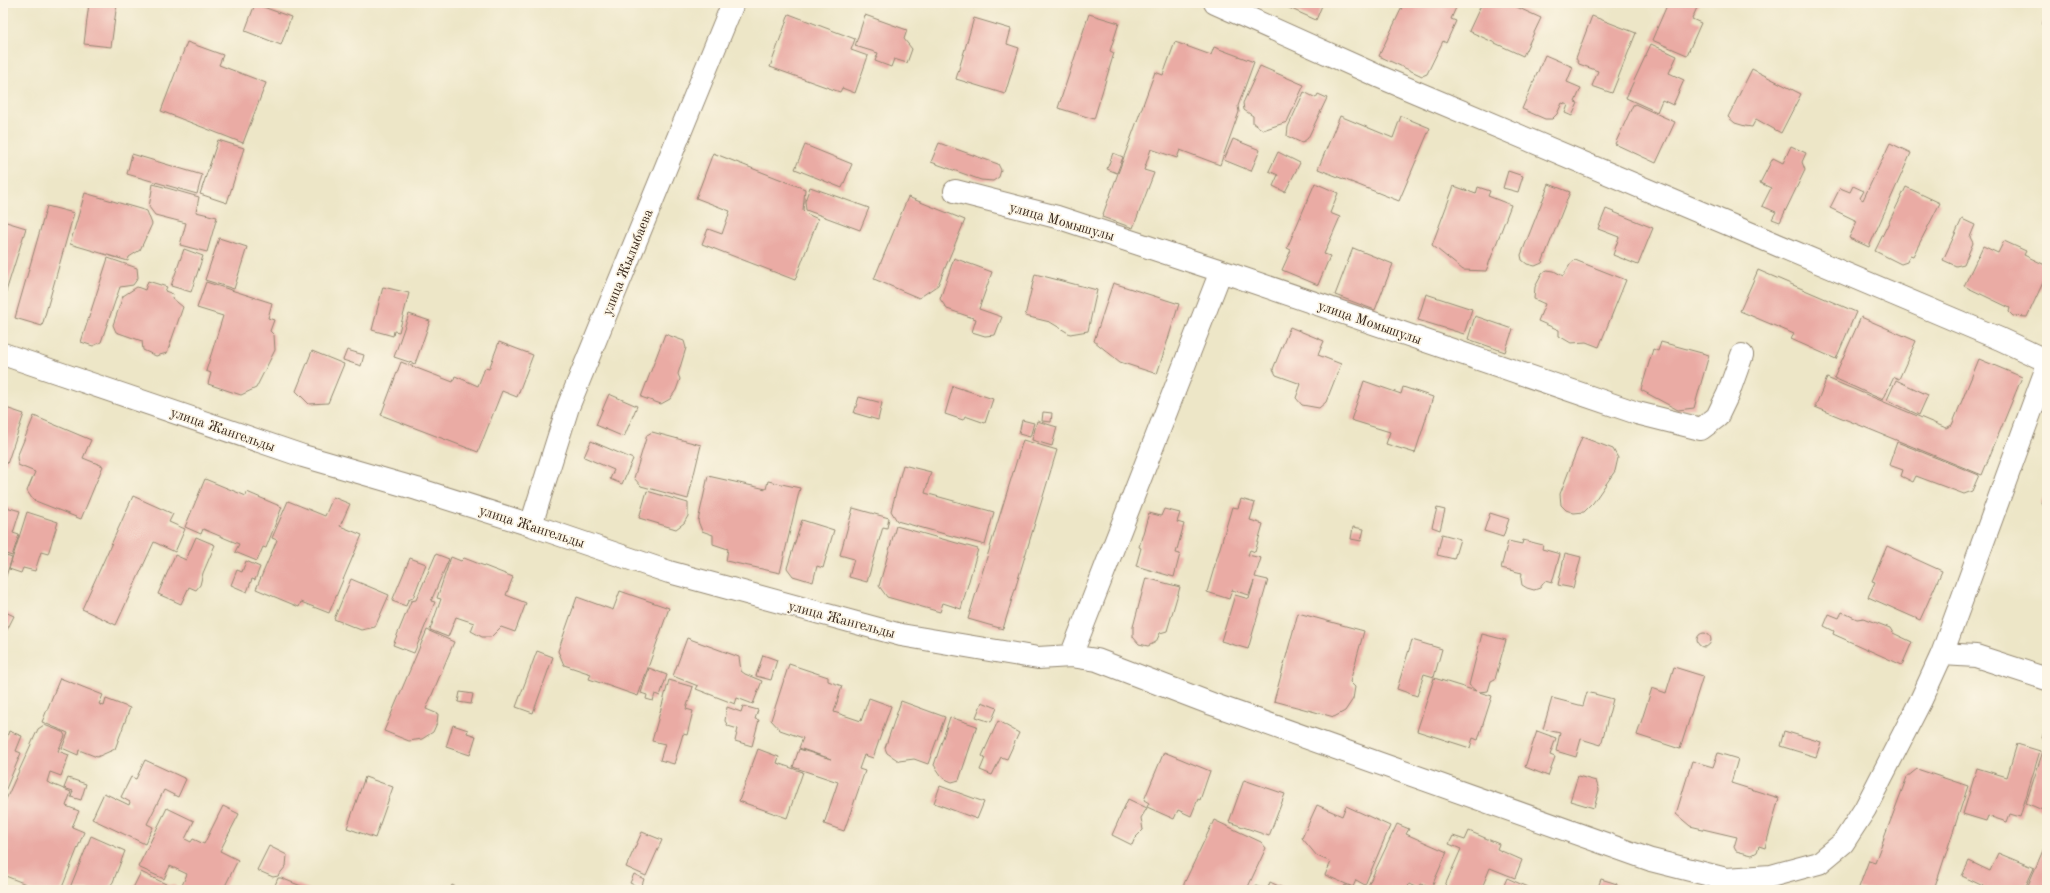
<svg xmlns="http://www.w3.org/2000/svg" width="2050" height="893" font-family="'Old Standard TT',serif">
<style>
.building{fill:#eaaba4}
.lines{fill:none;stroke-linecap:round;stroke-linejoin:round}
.minor-casing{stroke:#948872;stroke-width:24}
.minor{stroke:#fff;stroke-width:22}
.labels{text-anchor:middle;stroke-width:3.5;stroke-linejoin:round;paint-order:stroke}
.street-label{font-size:14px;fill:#3b2a1e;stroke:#fcf5e5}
</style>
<rect width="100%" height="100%" fill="#fcf5e5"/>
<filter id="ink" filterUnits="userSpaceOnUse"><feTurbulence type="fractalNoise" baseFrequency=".025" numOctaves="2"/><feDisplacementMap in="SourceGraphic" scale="8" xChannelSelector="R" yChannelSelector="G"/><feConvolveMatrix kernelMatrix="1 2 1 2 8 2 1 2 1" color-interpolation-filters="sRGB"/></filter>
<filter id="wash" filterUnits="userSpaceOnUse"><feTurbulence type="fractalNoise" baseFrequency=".012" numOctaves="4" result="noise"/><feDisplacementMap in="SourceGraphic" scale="16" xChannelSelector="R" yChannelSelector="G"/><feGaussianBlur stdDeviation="0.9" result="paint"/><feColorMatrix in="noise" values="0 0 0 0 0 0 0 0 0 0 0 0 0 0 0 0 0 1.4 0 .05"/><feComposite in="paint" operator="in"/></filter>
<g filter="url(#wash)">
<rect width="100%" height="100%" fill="#ede6c7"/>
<g id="blocks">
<path class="building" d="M89,3H117L111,47L84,44Z
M1278,3H1323L1316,20Z
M1404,3H1458L1451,19L1456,21L1446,43L1443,41L1427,74L1422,76L1379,56Z
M1482,3H1508L1541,18L1523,56L1469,31Z
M1668,3H1699L1692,19L1701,23L1687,55L1652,40Z
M255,4L291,17L281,45L245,31Z
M2047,12V27L2042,25Z
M789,14L855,39L851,50L868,56L855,93L842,88L840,92L770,67Z
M1089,14L1119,23L1110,51L1114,53L1094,119L1058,108Z
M865,15L907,30L904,39L912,49L907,63L894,59L891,67L875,61L878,53L855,46Z
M1592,16L1636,33L1612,93L1592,86L1598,71L1579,64L1576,58Z
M974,18L1011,29L1007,44L1019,48L1005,94L956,79Z
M187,42L223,55L219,65L266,83L243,143L161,111Z
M1175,42L1211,55L1214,47L1254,62L1238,106L1239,112L1220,165L1180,150L1177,158L1151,149L1144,170L1154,173L1133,228L1102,217L1155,72L1163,75Z
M1651,44L1677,56L1669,73L1684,80L1673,105L1662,100L1657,112L1626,98Z
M1545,55L1573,67L1567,82L1581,88L1575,102L1578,103L1572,116L1565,113L1568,105L1562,103L1557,114L1552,119H1545L1522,109Z
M1260,66L1304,85L1287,122L1263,130L1253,123V116L1244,110L1243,103Z
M1752,69L1801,94L1781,133L1756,119L1752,127L1745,126L1735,123L1728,117Z
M1304,92L1316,98L1318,94L1327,98L1308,138L1302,143L1287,136L1288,127Z
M1635,104L1675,122L1656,163L1615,144L1633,105Z
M1340,116L1393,138L1401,116L1430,128L1399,201L1318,169Z
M1233,139L1260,150L1251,171L1224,160Z
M218,140L244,148L227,203L200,194Z
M939,143L998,164L1001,170L999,177L993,181L981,180L931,162Z
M1890,143L1911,153L1869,247L1849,238L1857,221L1830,208L1840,188L1850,192L1853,186L1864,191L1860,198L1863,200Z
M805,145L852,164L842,188L795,169Z
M1791,146L1806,153L1802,162L1805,170L1780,222L1772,219L1776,212L1762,206L1771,188L1760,183L1773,158L1783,163Z
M1278,152L1300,163L1285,192L1273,186L1278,175L1269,171Z
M713,153L805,189L803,210L807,214L818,219L795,280L702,244L708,229L722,234L730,211L696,198Z
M1113,153L1123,157L1117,173L1107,169Z
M132,154L202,175L197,194L127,174Z
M1508,171L1523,176L1518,192L1503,188Z
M1315,183L1338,193L1330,213L1340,217L1324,254L1330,256L1318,285L1282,270L1291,250L1287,248Z
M153,184L199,197L196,212L217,217L207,252L180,245L186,223L155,215L149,207Z
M1549,184L1570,192L1542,263L1535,266L1527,264L1522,260L1521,255Z
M1454,186L1476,194L1478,187L1490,191L1488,196L1511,205L1486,271L1463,270L1432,245Z
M810,187L869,208L860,230L806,210L805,201Z
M1906,187L1940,203L1913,256L1910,255L1907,262L1901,264L1875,251Z
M85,193L147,211L152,224L140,250L129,257L128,261L70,244Z
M908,197L965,220L938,285L919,298L874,279Z
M47,206L74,213L42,326L15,318Z
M1606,209L1653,228L1638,265L1613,255L1619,237L1598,229Z
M1962,219L1975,225L1970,237L1973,243L1964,264L1956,266L1943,260Z
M3,221L26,228L3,301Z
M219,238L247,247L234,289L205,280Z
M2004,241L2026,251L2024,255L2047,266V274L2027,317L2013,316L2009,312L2010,308L1964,286L1983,246L1998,253Z
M1353,248L1393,264L1375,310L1335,295Z
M184,249L203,256L191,292L171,286Z
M108,258L137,268L138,278L133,285L120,287L101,342L93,346L81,342Z
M954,258L992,272L979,309L1002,317L995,335L985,336L972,332L976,319L947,309L940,299Z
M1575,260L1626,280L1599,347L1586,342L1571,343L1559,336V330L1538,321L1545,304L1534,299L1535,287L1542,274L1547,270L1554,271L1563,276L1571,263Z
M1758,270L1856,312L1836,359L1791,339L1794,334L1740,311Z
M1035,274L1097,290L1088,331L1070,334L1050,322L1025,316Z
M148,281L167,287L165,291L173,294L172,298L183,307L167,353L156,356L143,350L142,341L116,332L113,325L123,296L137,287L145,290Z
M206,282L272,303L268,318L274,320L270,331L274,335L275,350L256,388L241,395L208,384L211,373L206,371L223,316L197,308Z
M1113,283L1179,304L1157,374L1120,362L1094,341Z
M383,287L409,293L399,332L394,331L393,336L372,330Z
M1426,294L1472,309L1464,334L1418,320Z
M409,314L430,321L415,364L394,357Z
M1475,316L1513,329L1505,352L1468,339Z
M1861,317L1916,341L1899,379L1894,377L1883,400L1834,378Z
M1290,327L1324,341L1318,355L1341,364L1326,402L1319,408L1302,405L1296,398L1301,384L1276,375L1273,369Z
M665,334L684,341L686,348L678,374L680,379L676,390L670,399L661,404L641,397Z
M499,342L533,355L517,397L502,391L478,452L381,415L401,362L453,382L455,376L478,386L485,368L489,369Z
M1661,342L1709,355L1694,408L1678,410L1641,390L1653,349L1658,351Z
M347,350L364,355L361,366L343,360Z
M312,351L344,364L328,403L309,404L296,391Z
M1979,359L2022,377L1982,475L1815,407L1827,378L1946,428L1952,425Z
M1896,380L1928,395L1919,415L1887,400Z
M1364,381L1401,394L1403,387L1433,397L1415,453L1386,444L1390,432L1351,420Z
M953,386L993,399L985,423L965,416L963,420L945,414Z
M609,394L637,406L624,437L596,425Z
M859,397L882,403L878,420L854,413Z
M3,407L24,414L7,464L3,463Z
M1043,412L1052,413L1051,422L1042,421Z
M34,416L91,440L83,458L103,466L81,519L33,500L27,491L35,472L18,465L17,457Z
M1022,420L1034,423L1030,437L1019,434Z
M1037,421L1057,427L1052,446L1032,440Z
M652,432L701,445L688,499L641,486L634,478L647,435Z
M1582,437L1613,449L1618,458L1615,471L1593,503L1584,512L1574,513L1566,510L1561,505L1560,494Z
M1023,440L1057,450L1003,629L968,619Z
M591,441L633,459L622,484L610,479L614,470L584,457Z
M1897,442L1979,475L1972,491L1964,494L1916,476L1913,482L1901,476L1903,470L1889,465Z
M903,465L931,472L925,493L994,512L985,545L897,521L891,511Z
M708,476L766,489L768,481L800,488L780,573L726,561L728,549L713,544V535L702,531L698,521Z
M205,479L246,496L247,492L282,507L266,548L263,547L257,561L235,552L239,544L203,529L201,534L185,527Z
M2047,489V506L2041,503Z
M647,491L688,503V516L684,523L676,529L639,518Z
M133,496L173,514L169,522L185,529L175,552L154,542L116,625L82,609Z
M333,497L350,504L340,526L362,535L329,613L301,602L299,607L256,589L277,540L272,538L288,501L325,516Z
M1241,499L1255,503L1250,520L1263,524L1255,552L1250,550L1248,555L1261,558L1255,577L1268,580L1248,649L1221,641L1235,595L1249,599L1254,581L1249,595L1232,590L1229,599L1207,592L1232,507L1238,508Z
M3,506L20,511L13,533L19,535L12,556L3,553Z
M853,508L889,518L887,528L883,527L867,582L849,577L854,559L840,555Z
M1437,508L1445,510L1440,530L1432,527Z
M1164,509L1180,513L1177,522L1184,524L1176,553L1180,554L1174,577L1136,566L1141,548L1139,547L1149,513L1161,516Z
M27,512L58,522L48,554L41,552L35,571L23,568L21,573L9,569Z
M1490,513L1509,519L1503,537L1484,531Z
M802,520L834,530L823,568L817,566L813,582L793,576L787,568Z
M896,526L978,549L961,609L943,603L940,612L887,597L879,586Z
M1353,527L1364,529L1361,541L1351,539Z
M1442,534L1460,539L1454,559L1437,555Z
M196,537L215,545L203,573L200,585L196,590L189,587L181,604L158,594L175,555L186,560Z
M1523,540L1543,545L1542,549L1560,554L1552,583L1545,581L1540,588L1534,590L1527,588L1522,585L1521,579L1522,573L1501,568L1508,541L1522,544Z
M1887,546L1942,571L1920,620L1868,597L1875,582L1872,581Z
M1565,553L1581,557L1573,588L1558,585Z
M436,554L449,559L431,601L435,602L414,653L393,645L411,601L416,600Z
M3,555L12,558L3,585Z
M451,557L461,561L464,558L513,577L506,595L526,603L515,632L501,627L491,637H482L471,631L474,623L456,617L448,637L430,630L441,599L437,598Z
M410,558L426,564L413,598L408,600L406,606L392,601Z
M246,561L260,567L255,580L252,579L247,592L231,585L237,570L242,572Z
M1146,578L1180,587L1167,631L1160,633L1156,642L1148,646L1139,644L1133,637V627Z
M351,579L389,595L375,627L361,630L334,619Z
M620,591L669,608L638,696L589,679L591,674L564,665L558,651L577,597L613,610Z
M3,611L14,616L7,630L3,628Z
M1842,612L1857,619L1864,618L1890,628L1893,633L1912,642L1902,665L1833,634L1834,631L1824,626L1829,614L1839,618Z
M1298,613L1364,631L1350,682L1355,687L1353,699L1345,711L1334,717L1274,701Z
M427,630L454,642L426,709L438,714L437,723L433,732L422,739L409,741L384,731Z
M1697 640a7 7 0 1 1 14 0a7 7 0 1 1-14 0Z
M1482,634L1506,640L1495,679L1491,681L1488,691L1479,692L1492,696L1478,740L1473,738L1470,748L1417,731L1434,678L1476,691L1469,685Z
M687,638L739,657L741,671L745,674L762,681L753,704L737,698L735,704L696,689L698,686L673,676Z
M1412,640L1442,649L1434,677L1424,674L1417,696L1397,689Z
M537,651L553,657L533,713L516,707Z
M763,655L777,660L771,680L756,676Z
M789,664L828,677V681L842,686L834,712L861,721L869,698L891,706L873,758L864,755L859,769L865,771L844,831L824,824L838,782L793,767L799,749L831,759L799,748L803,738L780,730L771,720Z
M1674,667L1703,676L1680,749L1637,735L1652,688L1666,693Z
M649,668L667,675L660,696L655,694L653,701L646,699L647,695L641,693Z
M60,678L103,695L99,704L104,706L106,699L130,708L115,749L97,757L79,750L78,755L62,748L68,733L42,722Z
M669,680L693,687L686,709L693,711L687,735L683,734L674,764L660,760L665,744L652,741Z
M460,692L473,694L471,704L458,702Z
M1587,692L1613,699L1601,745L1581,739L1576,757L1556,751L1560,733L1543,729L1552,698L1583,706Z
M901,701L945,717L928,764L914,759L899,761L887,753L885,748Z
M982,702L997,708L991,722L976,717Z
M743,706L758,710L755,719L759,720L752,746L735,741L738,729L728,726L725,721L727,707L741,712Z
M950,717L977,726L959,780L952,782L943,778L934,765Z
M998,721L1019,733L1007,759L1001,757L992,775L980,770L985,758L982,756Z
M44,725L63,732L65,736L58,751L69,755L61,776L50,772L47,782L71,792L66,806L79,811L72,827L84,832L61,890H23L26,884L3,875V806L38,729Z
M453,725L468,730L467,733L476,736L470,755L446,747Z
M2047,726V740L2042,738Z
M9,731L22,736L16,751L21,753L3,796V748Z
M1537,731L1556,738L1550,755L1555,757L1548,776L1525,767Z
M1784,731L1821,742L1816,757L1780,746Z
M2017,744L2040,751L2020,817L2010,814L2007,822L1988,816L1986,821L1963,814L1977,768L2007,777Z
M2045,745L2047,746V812L2026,803Z
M758,749L779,757L777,763L803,772L787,818L739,801Z
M1164,752L1210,771L1200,800L1198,799L1191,816L1178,810L1174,819L1147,807L1149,803L1144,800Z
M1718,753L1738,759L1731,783L1779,798L1765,848L1759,846L1757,852L1752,855L1736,851L1734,847L1737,837L1690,826L1676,814L1692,761L1713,767Z
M145,760L186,779L178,797L164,790L147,824L153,827L145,844L92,819L104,793L129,805L130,802L121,797L131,777L136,779Z
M1917,769L1968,786L1934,890H1858L1869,860L1875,862L1907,777Z
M1578,776L1596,781L1599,790L1594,808L1570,801Z
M365,777L393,787L375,838L347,828Z
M68,778L86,784L81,800L71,797L73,791L64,788Z
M1244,780L1285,794L1269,836L1229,822Z
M940,786L984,802L977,819L934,803Z
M1128,799L1147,808L1141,818L1143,830L1135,838L1132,845L1112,835Z
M1317,805L1342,816L1346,806L1390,826L1365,885L1356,880L1353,887L1325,875L1331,862L1317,856L1302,838Z
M223,806L239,814L220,851L238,860L223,890L214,887L212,890H180L187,874L170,866L164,879L138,867L167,808L194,821L185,839L191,842L193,839L204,844Z
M1214,820L1261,842L1266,848L1247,889L1181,890Z
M1397,824L1409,829L1406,834L1447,852L1431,888L1421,884L1419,889L1409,884L1407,890H1366Z
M1469,831L1499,844L1497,849L1522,860L1515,878L1490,868L1481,890H1443L1461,849L1449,844L1453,836L1465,840Z
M642,832L662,840L646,876L626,867Z
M91,836L125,851L113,882L107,890H69Z
M2047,841V890H2026Z
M269,846L287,855L286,866L278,876L273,877L257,870Z
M1998,853L2034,868L2024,890H1982L1983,886L1962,876L1969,861L1990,871Z
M141,872L168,885H174L179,890H132Z
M634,874L644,879L641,888L630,883Z
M278,878H281L311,890H273Z
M1507,878L1534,890H1502Z
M1601,879L1617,884L1615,890H1597Z
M1270,882L1287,890H1267Z
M452,885L460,889L463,887L470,890H450Z
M1345,885L1357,890H1343Z
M1256,886L1266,890H1254Z"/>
</g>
</g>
<g filter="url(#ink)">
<use href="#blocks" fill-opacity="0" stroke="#948872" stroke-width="1"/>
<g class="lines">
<g class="minor-casing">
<path id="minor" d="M1215,3L1380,77L2000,339L2047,361
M955,191L1057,217L1221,271L1637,413L1701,429L1717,417L1728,394L1742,355
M3,354L303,456L417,489L531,525L669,572L901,635L1038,658L1071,656L1097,660L1212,704L1651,860L1726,879L1771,876L1819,863L1843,843L1865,809L1921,700L1942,654L2047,367
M531,525L568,407L733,3
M1942,654L1976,656L2047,679
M1071,656L1221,271"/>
</g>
<use href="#minor" class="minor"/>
</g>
</g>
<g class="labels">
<g class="street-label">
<text transform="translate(1062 221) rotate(16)" y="5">улица Момышулы</text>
<text transform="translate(627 262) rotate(-68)" y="5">улица Жылыбаева</text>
<text transform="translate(1370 322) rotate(19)" y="5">улица Момышулы</text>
<text transform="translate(223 429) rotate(19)" y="5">улица Жангельды</text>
<text transform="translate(532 526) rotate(18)" y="5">улица Жангельды</text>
<text transform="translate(842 619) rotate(15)" y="5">улица Жангельды</text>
</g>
</g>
<rect width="2050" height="893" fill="none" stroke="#fcf5e5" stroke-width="16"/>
</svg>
